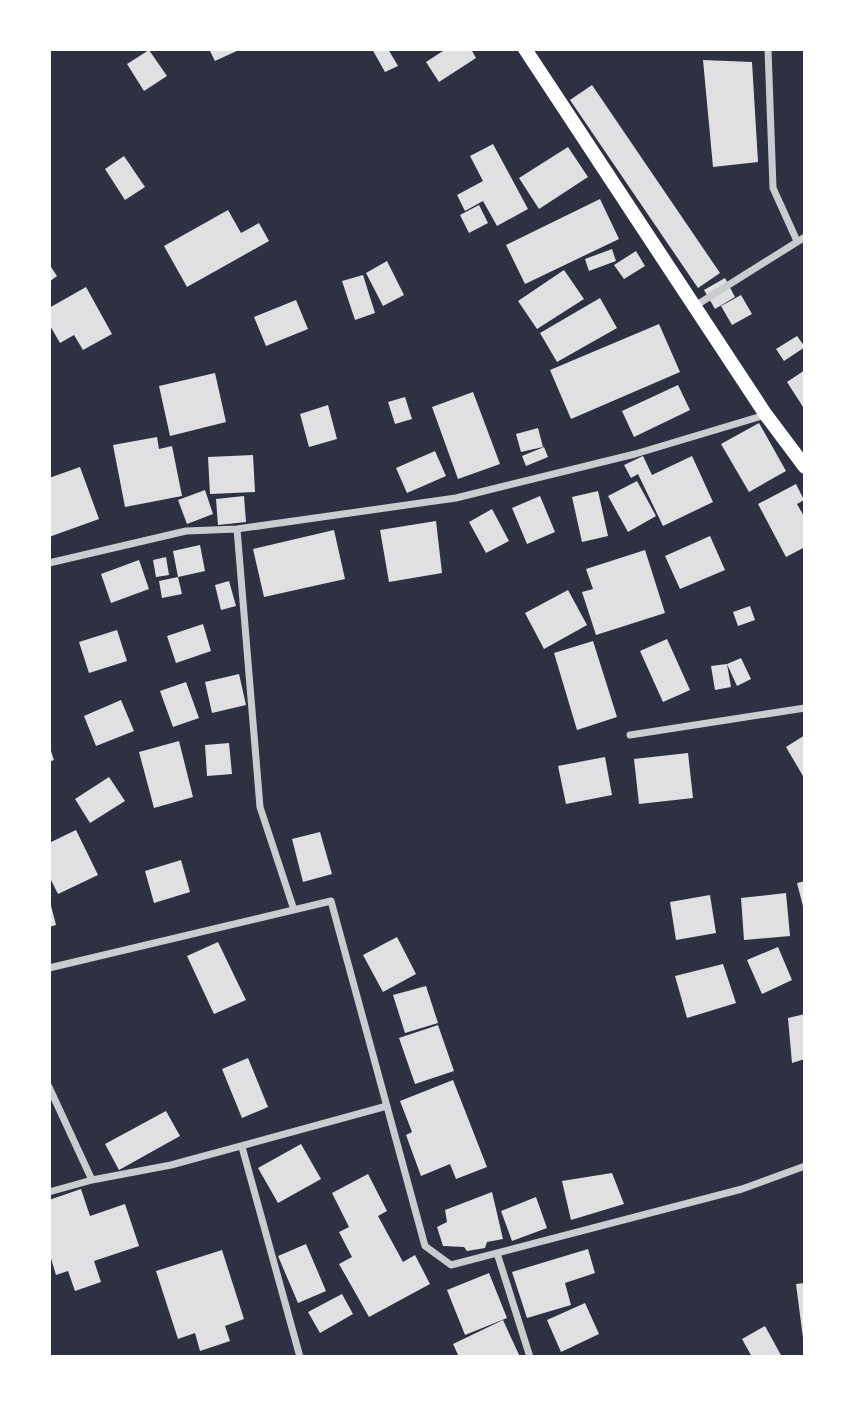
<svg xmlns="http://www.w3.org/2000/svg" width="854" height="1406" font-family="'Golos Text',sans-serif">
<style>
.building{fill:#e0e0e3}
.lines{fill:none;stroke-linecap:round;stroke-linejoin:round}
.minor{stroke:#caccd0;stroke-width:7}
.secondary{stroke:#fff;stroke-width:14}
</style>
<rect width="100%" height="100%" fill="#2d3142"/>
<path class="building" d="M209,49H241L215,61Z
M372,49H388L398,66L385,72Z
M446,49H471L476,58L439,82L426,62Z
M149,50L167,76L144,91L127,64Z
M703,60L752,62L758,162L713,167Z
M592,85L720,273L698,288L570,100Z
M493,144L528,209L497,226L483,201L465,211L457,195L483,181L470,156Z
M568,147L588,177L539,209L519,178Z
M124,156L145,187L125,200L105,169Z
M600,199L619,239L525,284L506,245Z
M479,205L488,223L469,233L460,215Z
M228,210L241,233L259,223L269,241L187,287L164,246Z
M612,249L616,261L589,271L585,259Z
M636,251L645,266L624,279L614,265Z
M387,261L404,295L383,306L366,273Z
M49,264L57,276L49,282Z
M564,270L584,299L537,329L518,301Z
M363,275L375,313L355,320L342,281Z
M725,278L735,297L715,309L704,290Z
M86,287L112,334L83,350L74,335L60,343L49,324V308Z
M741,295L752,314L732,325L721,306Z
M600,298L617,328L557,362L540,333Z
M296,300L308,329L266,346L254,317Z
M659,324L680,372L571,419L550,370Z
M797,336L805,347L784,361L776,349Z
M805,370V410L787,382Z
M215,373L226,422L170,436L159,386Z
M678,385L690,410L634,437L622,411Z
M473,392L500,464L458,479L432,407Z
M405,397L412,419L395,424L388,402Z
M328,405L337,439L309,447L300,414Z
M759,423L786,471L749,492L721,444Z
M538,428L543,447L521,452L516,434Z
M157,437L159,449L172,446L182,496L125,507L113,445Z
M544,447L548,457L526,466L522,456Z
M435,451L446,476L407,493L396,468Z
M253,455L255,492L210,494L208,457Z
M643,456L652,475L692,456L713,502L663,526L638,474L631,478L624,465Z
M80,467L99,519L49,537V478Z
M637,481L656,516L628,532L608,496Z
M796,484L804,500L797,504L805,518V547L786,557L758,504Z
M205,490L213,514L187,524L178,500Z
M598,491L608,536L582,542L572,497Z
M244,496L246,522L218,525L216,499Z
M540,496L555,532L527,544L512,508Z
M492,509L509,541L486,553L469,522Z
M436,521L442,573L389,582L380,530Z
M334,530L345,579L264,597L253,549Z
M710,536L725,570L680,589L665,556Z
M200,545L205,571L178,577L173,551Z
M645,550L665,613L596,635L582,592L593,589L586,569Z
M166,557L169,575L156,577L153,560Z
M139,560L149,589L111,603L101,574Z
M178,577L182,594L162,598L159,581Z
M229,581L236,606L221,610L215,585Z
M568,590L587,625L544,649L525,613Z
M750,606L755,620L738,626L733,612Z
M203,624L211,651L176,663L167,636Z
M117,630L127,661L89,673L79,642Z
M667,639L690,690L663,702L640,651Z
M593,641L617,717L577,730L554,653Z
M741,658L751,679L737,686L727,664Z
M727,664L731,687L715,690L711,666Z
M239,674L246,705L212,713L205,682Z
M186,682L199,718L173,727L160,691Z
M121,700L134,731L96,746L84,716Z
M805,735V775L803,776L786,747Z
M179,741L193,797L154,808L139,752Z
M229,743L232,774L207,776L205,745Z
M49,745L54,760L49,762Z
M688,753L693,798L639,804L634,759Z
M605,757L612,795L566,804L558,766Z
M109,777L125,801L90,823L75,799Z
M76,830L98,875L58,894L49,876V843Z
M320,832L332,874L303,882L292,839Z
M181,860L190,892L154,903L145,871Z
M805,881V910H804L797,883Z
M786,893L790,936L744,940L741,898Z
M710,895L716,933L676,940L670,902Z
M49,898L56,925L49,927Z
M397,937L416,974L383,992L363,955Z
M218,942L246,1000L214,1014L187,956Z
M778,947L792,980L762,994L747,960Z
M723,964L736,1003L687,1018L675,976Z
M426,986L438,1023L405,1033L393,995Z
M805,1014V1059L792,1063L788,1018Z
M438,1025L454,1071L415,1084L399,1038Z
M248,1058L268,1107L242,1118L222,1069Z
M453,1080L487,1167L456,1179L450,1164L421,1176L406,1135L412,1132L400,1101Z
M166,1111L180,1136L119,1170L105,1144Z
M301,1144L321,1179L278,1203L258,1168Z
M612,1173L624,1204L571,1220L562,1181Z
M368,1174L387,1211L378,1216L403,1262L415,1255L430,1284L369,1317L339,1264L352,1257L339,1232L349,1227L332,1193Z
M81,1189L90,1216L125,1204L139,1246L94,1261L101,1282L75,1291L68,1271L56,1275L49,1252V1200Z
M492,1192L503,1239L487,1242L485,1248L467,1251L464,1247L443,1246L437,1227L447,1222L445,1210Z
M536,1197L547,1228L512,1241L501,1211Z
M306,1244L326,1291L298,1303L278,1256Z
M588,1249L595,1273L565,1283L571,1305L527,1318L512,1272Z
M222,1250L244,1319L225,1326L230,1341L200,1351L195,1333L178,1339L156,1271Z
M489,1273L507,1318L465,1335L447,1290Z
M805,1283V1338H803L796,1284Z
M342,1294L353,1314L320,1333L308,1312Z
M585,1303L599,1334L561,1352L547,1320Z
M503,1320L520,1357H459L453,1344Z
M765,1326L782,1357H752L742,1339Z"/>
<g class="lines">
<path class="minor" d="M768,49L773,188L797,241
M695,306L805,237
M237,529L260,807L294,910
M49,563L186,531L237,529L456,498L635,454L765,415
M630,735L805,708
M49,968L331,901L425,1246L451,1265L742,1189L805,1166
M49,1087L92,1180L171,1165L387,1106
M242,1147L300,1357
M49,1192L92,1180
M497,1253L530,1357"/>
<path class="secondary" d="M525,49L766,415L805,467"/>
</g>
<rect width="854" height="1406" fill="none" stroke="#ffffff" stroke-width="102"/>
</svg>
